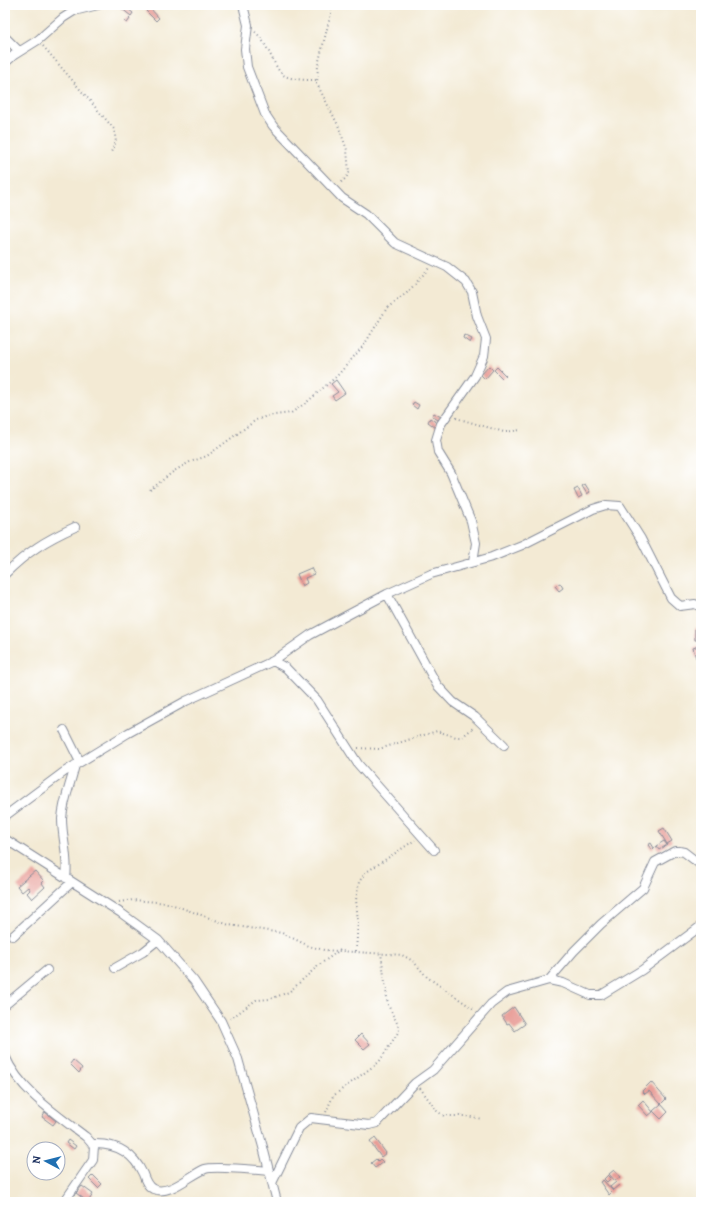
<svg xmlns="http://www.w3.org/2000/svg" width="706" height="1207" font-family="Alegreya,serif">
<style>
.building{fill:#e89c96}
.lines{fill:none;stroke-linecap:round;stroke-linejoin:round}
.minor-casing{stroke:#878c99;stroke-width:10}
.path{stroke:#878c99;stroke-width:2;stroke-dasharray:1 3;stroke-linecap:butt}
.minor{stroke:#fff;stroke-width:8}
</style>
<rect width="100%" height="100%" fill="#fff"/>
<filter id="ink" filterUnits="userSpaceOnUse"><feTurbulence type="fractalNoise" baseFrequency=".025" numOctaves="2"/><feDisplacementMap in="SourceGraphic" scale="8" xChannelSelector="R" yChannelSelector="G"/><feConvolveMatrix kernelMatrix="1 2 1 2 8 2 1 2 1" color-interpolation-filters="sRGB"/></filter>
<filter id="wash" filterUnits="userSpaceOnUse"><feTurbulence type="fractalNoise" baseFrequency=".012" numOctaves="4" result="noise"/><feDisplacementMap in="SourceGraphic" scale="16" xChannelSelector="R" yChannelSelector="G"/><feGaussianBlur stdDeviation="0.9" result="paint"/><feColorMatrix in="noise" values="0 0 0 0 0 0 0 0 0 0 0 0 0 0 0 0 0 1.4 0 .05"/><feComposite in="paint" operator="in"/></filter>
<g filter="url(#wash)">
<rect width="100%" height="100%" fill="#f3ead4"/>
<g id="blocks">
<path class="building" d="M123,5L133,13L131,16L121,8Z
M149,7L159,18L156,21L146,11Z
M128,17L130,19L127,23L124,21Z
M464,335L472,339L470,343L463,338Z
M489,366L493,370L485,379L481,375Z
M497,367L506,376L503,379L494,370Z
M336,380L345,393L335,400L332,396L338,392L331,384Z
M414,402L419,405L417,409L412,405Z
M434,413L441,417L438,420L432,416Z
M430,418L439,424L436,428L428,422Z
M585,484L590,492L587,494L582,486Z
M578,488L582,496L578,498L574,490Z
M311,568L314,574L305,578L307,583L302,586L297,574Z
M560,583L563,588L559,591L555,586Z
M695,628H701L699,640H695Z
M701,645V656L696,658L693,648Z
M664,828L672,841L667,844L659,831Z
M664,841L667,845L659,850L656,846Z
M651,843L654,848L652,850L648,845Z
M35,871L44,881L42,883L45,887L32,899L27,893L30,890L28,887L22,892L17,886Z
M514,1007L525,1024L515,1031L509,1023L507,1024L502,1016Z
M361,1034L370,1044L364,1049L355,1040Z
M73,1060L82,1068L79,1073L70,1064Z
M651,1082L666,1099L661,1104L649,1091L645,1094L642,1091Z
M643,1100L653,1112L648,1116L638,1105Z
M661,1104L668,1112L661,1119L653,1111Z
M45,1112L56,1121L53,1125L42,1117Z
M375,1138L386,1153L381,1157L370,1142Z
M68,1140L76,1146L74,1149L66,1143Z
M376,1159L378,1161L380,1159L383,1162L375,1168L371,1163Z
M614,1170L620,1177L615,1181L609,1174Z
M93,1175L102,1184L98,1188L89,1179Z
M608,1175L611,1178L607,1182L604,1179Z
M603,1180L613,1191L609,1195L600,1182Z
M616,1182L619,1185L613,1190L610,1187Z
M82,1186L93,1194L88,1202L76,1193Z"/>
</g>
</g>
<g filter="url(#ink)">
<use href="#blocks" fill-opacity="0" stroke="#878c99" stroke-width="1"/>
<g class="lines">
<g class="minor-casing">
<path id="minor" d="M243,5L248,25L245,49L247,67L265,114L273,126L342,198L366,214L395,243L447,267L466,282L472,292L477,316L486,339L484,356L475,376L441,424L436,440L438,452L451,473L471,521L476,543L473,562
M5,37L19,51
M5,63L14,55L38,40L63,18L74,11L98,5
M5,574C27,552 46,540 75,527
M387,594L437,685L453,702L475,717L504,745
M273,661L286,668L317,700L358,764L434,850
M64,730L80,762
M5,816L64,772L128,733L186,701L273,661L310,635L387,594L431,574L492,557L522,545L593,509L606,505L620,506L641,539L671,598L680,606L695,604L701,607
M5,839L121,913L158,940L194,981L221,1021L238,1059L263,1147L277,1202
M66,878C69,858 62,839 62,819C63,801 71,783 75,765
M13,936L72,882
M115,968L143,952L158,940
M549,980L574,951L601,924L643,888L655,862L675,851H679L684,852L701,865
M5,1005L47,970
M5,1056C19,1090 57,1115 86,1137L94,1146L93,1160L64,1202
M92,1144C116,1143 133,1152 143,1174C145,1180 147,1186 153,1189C170,1196 190,1175 205,1169C213,1166 258,1170 269,1171
M272,1183L299,1128L311,1118L369,1125L377,1123L415,1083L433,1070L491,1004L507,992L549,980L563,983L590,995H601L642,970L701,926"/>
</g>
<path class="path" d="M333,5L318,65L317,84L338,125L347,150L349,173L346,178L339,184
M255,32C268,42 275,72 285,76C294,80 307,80 317,80
M43,46L114,129L116,142L111,152
M456,418L504,432L520,430
M150,490L174,471L190,462L207,456L256,420L267,416L291,413L307,402L337,376L364,345L387,308L408,292L429,268
M358,748L379,749L437,731L456,737H462L473,728
M119,902L133,900L168,903L229,925L282,933L309,946L324,950L402,955L413,961L427,977L475,1010
M356,951L358,922L356,900L359,882L365,873L415,840
M230,1019L256,1000L270,999L289,992L319,965L340,950
M420,1088L437,1111L444,1116H466L482,1119
M326,1112L333,1096L379,1062L399,1031L398,1025L388,1005L381,953"/>
<use href="#minor" class="minor"/>
</g>
</g>
<rect width="706" height="1207" fill="none" stroke="#fff" stroke-width="20"/>
<g transform="translate(46 1161) rotate(277)"><circle r="19" fill="#ffffff" stroke="#a4acbf"/>
<path d="M0-3L7 15L0 10L-7 15Z" fill="#1f6fb2"/>
<text y="-6" font-size="11" font-weight="bold" text-anchor="middle" fill="#1b2f5e">N</text>
</g>
</svg>
